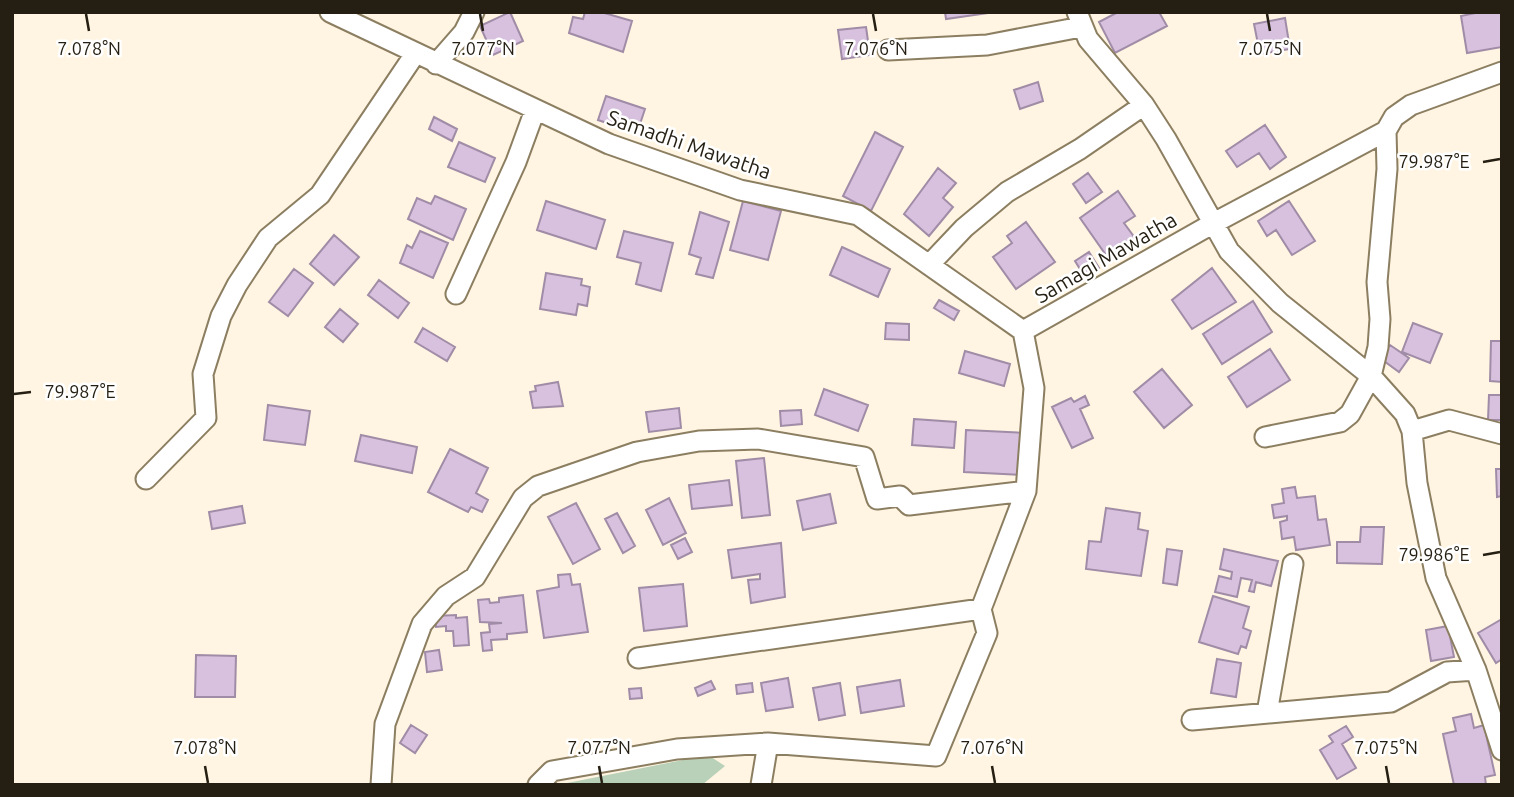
<svg xmlns="http://www.w3.org/2000/svg" width="1514" height="797" font-family="Ubuntu,sans-serif">
<style>
.green{fill:#b8d1b8}
.building{fill:#d7c1de;stroke:#a18ca7;stroke-width:2}
.lines{fill:none;stroke-linecap:round;stroke-linejoin:round}
.minor-casing{stroke:#8c7e61;stroke-width:23}
.minor{stroke:#fff;stroke-width:19}
.ticks{fill:none;stroke:#251f13;stroke-width:2.5}
.labels{text-anchor:middle;stroke-width:5;stroke-linejoin:round;paint-order:stroke}
.street-label{font-size:21px;fill:#251f13;stroke:#fff}
.ticks-label{font-size:18px;text-anchor:middle;fill:#251f13;stroke:#fff;stroke-width:5;stroke-linejoin:round;paint-order:stroke}
</style>
<rect width="100%" height="100%" fill="#fff5e2"/>
<path class="green" d="M708,755L725,766L702,785H557Z"/>
<path class="building" d="M510,12L523,41L493,55L480,26Z
M585,12H601L632,21L623,52L569,33L573,17L583,19Z
M945,12H989V13L946,19Z
M1118,12H1159L1167,26L1115,53L1099,22Z
M1480,12H1502V47L1467,53L1461,16Z
M1285,18L1290,49L1260,54L1254,24Z
M866,27L870,55L842,59L838,30Z
M1038,82L1043,101L1020,109L1014,90Z
M606,96L645,109L637,133L598,120Z
M434,117L457,129L452,141L429,129Z
M1265,125L1286,157L1270,169L1259,153L1237,167L1226,151Z
M875,132L903,147L871,211L843,196Z
M459,142L495,158L485,182L448,167Z
M938,168L956,183L943,198L953,207L929,236L904,214Z
M1088,173L1102,192L1086,203L1073,184Z
M1118,191L1135,216L1124,223L1135,238L1108,258L1080,218Z
M435,196L466,209L453,240L408,219L417,198L431,204Z
M546,201L605,220L596,249L537,230Z
M743,201L781,211L768,260L730,250Z
M1289,201L1315,241L1292,255L1276,230L1267,236L1258,221Z
M700,212L729,222L713,278L696,274L701,258L689,254Z
M1026,222L1055,262L1016,289L993,257L1012,243L1007,236Z
M420,231L448,243L433,278L400,263L407,245L412,248Z
M624,231L673,243L661,291L636,284L641,263L617,257Z
M334,235L359,257L334,285L310,264Z
M842,247L890,269L878,297L830,275Z
M1089,252L1099,268L1085,277L1075,261Z
M1212,268L1236,302L1192,329L1172,300Z
M294,269L313,283L288,316L269,302Z
M546,273L582,279L581,285L590,287L587,306L578,304L576,315L540,309Z
M379,280L409,303L398,318L368,295Z
M939,300L959,311L954,320L934,308Z
M1253,301L1272,332L1222,364L1203,334Z
M340,309L358,324L343,342L325,327Z
M886,323L909,324V340L885,339Z
M1413,323L1442,334L1430,363L1402,352Z
M423,328L455,347L447,361L415,342Z
M1491,341H1502V382L1490,381Z
M1390,345L1409,358L1399,372L1380,358Z
M1270,349L1290,380L1247,407L1228,377Z
M965,351L1010,364L1004,386L959,373Z
M1162,369L1192,405L1164,428L1134,392Z
M558,382L563,406L533,408L530,392L536,391L535,386Z
M824,389L868,405L858,431L815,415Z
M1489,395H1502V420H1488Z
M1085,396L1089,405L1080,409L1093,438L1072,448L1052,407L1071,398L1074,402Z
M268,405L310,411L305,445L264,440Z
M679,408L681,428L649,432L646,412Z
M801,410L802,424L781,426L780,411Z
M914,419L956,422L954,448L912,445Z
M966,430L1027,433L1025,475L964,472Z
M361,435L417,447L412,473L355,461Z
M450,449L488,468L476,493L488,500L482,512L471,507L468,512L428,492Z
M764,458L770,515L742,518L736,461Z
M1496,469H1502V496L1497,497Z
M729,480L732,505L692,509L689,485Z
M1295,487L1297,498L1315,496L1318,520L1326,519L1330,545L1296,550L1294,537L1282,539L1280,522L1287,520V516L1274,518L1272,505L1284,503L1282,489Z
M830,494L836,523L803,530L797,501Z
M669,498L686,533L663,545L646,510Z
M576,503L600,549L573,564L548,517Z
M242,506L245,523L212,529L209,512Z
M1106,508L1140,513L1138,529L1148,531L1141,576L1086,569L1089,541L1101,542Z
M617,513L635,546L623,553L605,519Z
M1361,527H1384L1382,564L1337,563V542H1360Z
M685,538L692,552L678,559L671,545Z
M781,543L785,597L751,603L748,580L760,579V574L732,578L728,550Z
M1167,549L1182,551L1177,585L1163,583Z
M1224,549L1278,561L1271,586L1256,582L1254,592L1249,591L1252,580L1241,578L1237,597L1215,592L1219,576L1231,579L1232,572L1220,569Z
M570,574L572,585L580,584L588,632L544,638L537,591L559,587L558,575Z
M683,584L687,626L644,631L639,588Z
M523,595L527,632L507,634V639L491,640L492,650L483,651L481,633L490,632L489,624L502,623L480,622L478,600L489,599L490,603L499,602V598Z
M1213,596L1249,607L1243,628L1251,631L1246,648L1241,646L1238,654L1199,642Z
M456,615V618L467,617L469,645L454,646L453,631H446V626L436,627L435,616Z
M1502,619V659L1496,663L1478,633Z
M1448,626L1454,657L1431,661L1426,630Z
M439,650L442,670L427,672L425,652Z
M196,655L236,656L235,697H195Z
M1217,659L1241,663L1236,697L1211,693Z
M788,678L793,707L766,711L761,683Z
M900,680L904,706L861,713L857,687Z
M711,681L715,689L698,696L695,688Z
M752,683L753,692L737,694L736,685Z
M840,683L845,715L819,720L813,688Z
M641,688L642,698L630,699L629,689Z
M1471,714L1474,728L1484,725L1495,775L1485,777L1486,785H1454L1443,734L1456,731L1453,718Z
M411,725L427,735L415,753L400,743Z
M1346,726L1353,737L1342,744L1356,768L1337,779L1320,750L1333,742L1329,736Z"/>
<g class="lines">
<g class="minor-casing">
<path id="minor" d="M330,12L609,144L740,190L858,215L1023,331
M1077,12L1088,39L1144,105L1166,139L1229,251L1280,303L1371,376L1405,414L1412,431L1417,483L1436,578L1476,670L1502,750
M888,50L987,45L1081,27
M436,64L464,32L474,12
M929,265L964,228L1007,192L1080,149L1144,105
M456,294L516,162L535,110
M1023,331L1212,224L1386,131
M1412,431L1449,420L1502,434
M1265,437L1340,422L1350,414L1371,376L1378,347L1380,319L1377,282L1387,169L1386,131L1394,117L1411,105L1502,72
M146,479L206,418L203,374L221,316L237,285L268,238L320,195L415,54
M638,658L981,609
M1267,713L1293,564
M1192,720L1391,702L1447,672L1476,670
M381,785L385,724L422,624L446,596L475,577L523,498L538,486L637,452L699,441L758,439L864,457L877,499L900,496L909,505L1026,491
M538,785L552,771L677,749L768,743
M761,785L768,743L936,756L987,633L981,609L1026,491L1034,388L1023,331"/>
</g>
<use href="#minor" class="minor"/>
</g>
<path class="ticks" d="M86,14L89,31M480,14L483,31M873,14L876,31M1267,14L1270,31M1483,162L1500,159M14,394L31,392M1483,555L1500,552M205,766L208,783M599,766L602,783M992,766L995,783M1386,766L1389,783"/>
<g class="labels">
<g class="street-label">
<text transform="translate(689 145) rotate(19)" y="7">Samadhi Mawatha</text>
<text transform="translate(1106 258) rotate(-30)" y="7">Samagi Mawatha</text>
</g>
</g>
<g class="ticks-label">
<text x="89" y="55">7.078°N</text>
<text x="483" y="55">7.077°N</text>
<text x="876" y="55">7.076°N</text>
<text x="1270" y="55">7.075°N</text>
<text x="1434" y="168">79.987°E</text>
<text x="80" y="398">79.987°E</text>
<text x="1434" y="561">79.986°E</text>
<text x="205" y="754">7.078°N</text>
<text x="599" y="754">7.077°N</text>
<text x="992" y="754">7.076°N</text>
<text x="1386" y="754">7.075°N</text>
</g>
<rect width="1514" height="797" fill="none" stroke="#251f13" stroke-width="28"/>
</svg>
